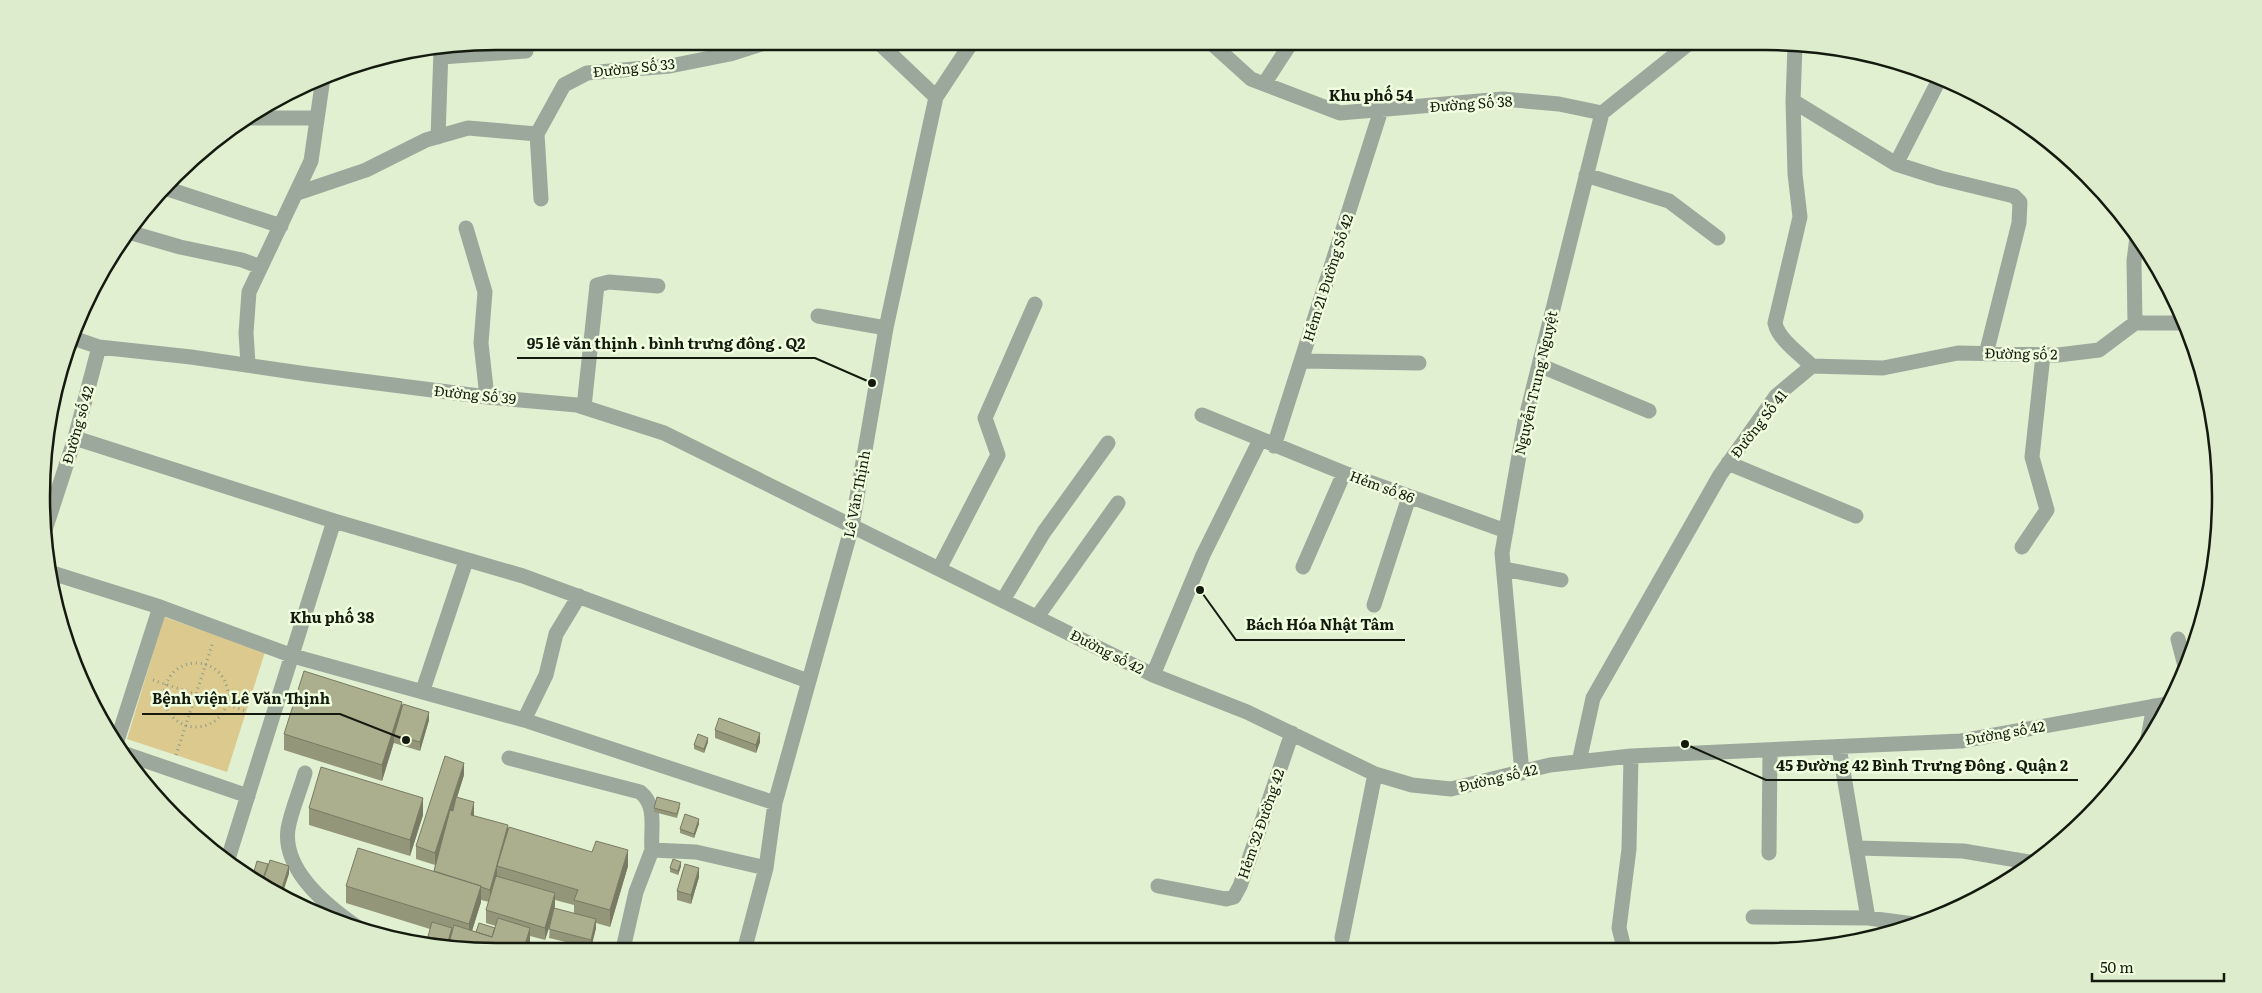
<svg xmlns="http://www.w3.org/2000/svg" width="2262" height="993" font-family="Literata,serif">
<style>
.green{fill:#dbc98e}
.lines{fill:none;stroke-linecap:round;stroke-linejoin:round}
.path{stroke:#929d86;stroke-width:3;stroke-dasharray:1 4;stroke-linecap:butt}
.minor{stroke:#9da89d;stroke-width:15}
.wall{fill:#94967a;fill-rule:evenodd}
.shaded-wall{fill:#787a63}
.building{fill:#acaf8e;stroke:#787a63}
.labels{text-anchor:middle;stroke-width:5;stroke-linejoin:round;paint-order:stroke}
.street-label{font-size:14px;fill:#151a0f;stroke:#eefede}
.neighbourhood-label{font-size:15px;font-weight:bold;fill:#151a0f;stroke:#eefede}
.rim{fill:none;stroke:#151a0f;stroke-width:2.5}
.leader{fill:none;stroke:#151a0f;stroke-width:2}
.callout-dot{fill:#151a0f;stroke:#eefede;stroke-width:2}
.callout-label{font-size:15px;text-anchor:middle;font-weight:bold;fill:#151a0f;stroke:#eefede;stroke-width:5;stroke-linejoin:round;paint-order:stroke}
</style>
<rect width="100%" height="100%" fill="#e1f0d1"/>
<path class="green" d="M164,617L265,652L227,772L127,739Z"/>
<g class="lines">
<path class="path" d="M164 695a32 32 0 1 1 64 0a32 32 0 1 1-64 0Z
M153,680L246,711
M176,755L213,642"/>
<path class="minor" d="M877,41L936,97
M1209,41L1251,79L1340,113L1503,99L1559,104L1602,113
M1795,46L1793,101L1795,174L1800,217L1775,323C1778,339 1800,354 1812,366
M441,57L526,51
M1264,84L1292,41
M1793,101L1896,164L1940,78
M247,118H317
M537,134L541,199
M438,137L441,50
M1896,164L1940,178L2014,196L2020,202L2019,223L1986,354
M1586,175L1669,201L1718,238
M168,189L281,226
M298,193L366,170L426,140L468,128L537,134L564,85L587,73L670,66L730,54L771,41
M466,228L485,292L481,343L487,397
M132,233L180,247L242,260L261,267
M818,316L886,328
M2135,323H2184
M76,339L99,347L191,357L307,374L487,397L577,405L664,433L1153,675L1247,712L1375,774L1412,785L1451,789L1550,765L1631,756L1961,741L2167,704
M1302,361L1419,363
M248,364L246,333L249,292L311,161L323,78
M1539,365L1649,411
M1812,366L1883,368L1958,353L2058,355L2099,350L2135,323L2134,261L2137,237
M584,407L597,285L609,282L658,286
M1202,415L1344,473L1506,531
M75,438L334,521L523,576L808,681
M1274,446L1381,110
M1728,463L1856,516
M45,530L75,438L99,347
M2022,547L2047,510L2032,457L2043,355
M1303,567L1344,473
M939,569L998,455L985,418L1035,304
M1504,569L1561,580
M49,572L160,607L293,656L524,720L775,803
M1003,600L1044,532L1108,443
M1374,605L1409,497
M1037,617L1118,503
M2178,639L2185,666
M1153,675L1203,555L1260,440
M423,690L466,561
M524,720L546,675L556,634L579,596
M2147,743L2154,706
M116,744L160,607
M1839,747L1868,918L1914,924
M123,753L248,796
M509,758L640,792C658,806 650,830 652,850
M1579,762L1593,698L1720,475L1776,396L1812,366
M305,773C300,791 291,811 288,829C282,871 329,908 360,929
M1522,773L1502,553L1525,421L1602,113L1692,41
M1858,848L1963,851L2029,862
M1769,853L1770,750
M227,862L334,521
M1158,886L1226,899L1234,897L1240,886L1292,733
M1753,917L1868,918
M1342,938L1375,774
M1624,948L1619,928L1629,849L1631,756
M616,951L623,949L636,892L652,850L696,852L766,868
M744,951L766,868L775,803L852,526L886,328L936,97L973,41"/>
</g>
<path class="wall" d="M402,710L429,720L420,751L394,743V742L382,781L284,750V734Z
M715,730L760,742L756,753L715,738Z
M708,742L704,753L694,749V745Z
M464,775L457,798L474,815V816L508,829L628,866L610,927L596,923V928L591,948L549,938L550,926L545,940L530,936V941L526,952H496L430,929L346,903V886L434,871L435,865L416,859V846ZM481,900L489,902L486,910V923L496,926L495,928L476,932L472,931L481,902ZM555,900L574,905V914L554,909Z
M680,807L677,818L654,812V808Z
M309,808L423,815L410,856L309,825Z
M699,824L694,838L680,833V829Z
M681,866L678,875L670,872V868Z
M699,877L691,904L677,900V891Z"/>
<path class="shaded-wall" d="M402,702V718L394,735V742L382,781V765Z
M429,712V720L420,751V742Z
M760,733V742L756,753V745Z
M708,738V742L704,753V749Z
M464,763V775L435,865V853Z
M423,798V815L410,856V840Z
M474,802V815L471,828V815Z
M699,819V824L694,838V834Z
M508,825V838L497,866V878L490,902V890Z
M628,850V866L610,927V910Z
M681,862V866L678,875V871Z
M289,866V874L283,892L281,891Z
M699,868V877L691,904V895Z
M481,886V902L469,940V924Z
M555,893V906L545,940V928Z
M596,919V928L591,948V940Z
M452,928V937L449,944H447Z
M530,928V941L526,952H523Z"/>
<path class="building" d="M304,671L402,702L382,765L284,734Z
M403,704L429,712L420,742L394,735Z
M719,718L760,733L756,745L715,730Z
M698,734L708,738L704,749L694,745Z
M445,756L464,763L435,853L416,846Z
M321,767L423,798L410,840L309,808Z
M456,797L474,802L471,815L508,825L490,890L481,887V886L434,871L450,810L453,811Z
M657,797L680,803L677,814L654,808Z
M685,814L699,819L694,834L680,829Z
M509,827L592,852L596,841L628,850L610,910L574,900L578,890L497,866Z
M358,848L481,886L469,924L346,886Z
M673,859L681,862L678,871L670,868Z
M270,860L289,866L281,891L263,881Z
M257,861L268,864L262,881L253,875Z
M685,864L699,868L691,895L677,891Z
M496,876L555,893L545,928L486,910Z
M554,908L596,919L591,940L549,929Z
M317,910L341,916L340,922Z
M498,918L530,928L523,952H496L449,943L454,925L492,937Z
M432,922L452,928L447,944L427,940Z
M479,923L495,928L492,937L476,932Z"/>
<g class="labels">
<g class="street-label">
<text transform="translate(634 68) rotate(-6)" y="5">Đường Số 33</text>
<text transform="translate(1471 104) rotate(-4)" y="5">Đường Số 38</text>
<text transform="translate(1328 278) rotate(-72)" y="5">Hẻm 21 Đường Số 42</text>
<text transform="translate(2021 354) rotate(1)" y="5">Đường số 2</text>
<text transform="translate(1536 383) rotate(-77)" y="5">Nguyễn Trung Nguyệt</text>
<text transform="translate(475 395) rotate(6)" y="5">Đường Số 39</text>
<text transform="translate(1759 424) rotate(-52)" y="5">Đường Số 41</text>
<text transform="translate(78 425) rotate(-74)" y="5">Đường số 42</text>
<text transform="translate(1382 487) rotate(20)" y="5">Hẻm số 86</text>
<text transform="translate(857 494) rotate(-79)" y="5">Lê Văn Thịnh</text>
<text transform="translate(1107 652) rotate(27)" y="5">Đường số 42</text>
<text transform="translate(2005 733) rotate(-10)" y="5">Đường số 42</text>
<text transform="translate(1498 778) rotate(-13)" y="5">Đường số 42</text>
<text transform="translate(1261 824) rotate(-71)" y="5">Hẻm 32 Đường 42</text>
</g>
<g class="neighbourhood-label">
<text x="1371" y="101">Khu phố 54</text>
<text x="332" y="623">Khu phố 38</text>
</g>
</g>
<path d="M0 0H2262V993H0ZM496 50H1766A446 446 0 0 1 2212 496V497A446 446 0 0 1 1766 943H496A446 446 0 0 1 50 497V496A446 446 0 0 1 496 50Z" fill="#ddeccd" fill-rule="evenodd"/>
<path class="rim" d="M496 50H1766A446 446 0 0 1 2212 496V497A446 446 0 0 1 1766 943H496A446 446 0 0 1 50 497V496A446 446 0 0 1 496 50Z"/>
<path class="leader" d="M872 383L815 358H517M1200 590L1236 640H1405M406 740L340 714H142M1685 744L1766 780H2078"/>
<g class="callout-dot">
<circle cx="872" cy="383" r="5"/>
<circle cx="1200" cy="590" r="5"/>
<circle cx="406" cy="740" r="5"/>
<circle cx="1685" cy="744" r="5"/>
</g>
<g class="callout-label">
<text x="666" y="349">95 lê văn thịnh . bình trưng đông . Q2</text>
<text x="1320" y="630">Bách Hóa Nhật Tâm</text>
<text x="241" y="704">Bệnh viện Lê Văn Thịnh</text>
<text x="1922" y="771">45 Đường 42 Bình Trưng Đông . Quận 2</text>
</g>
<path d="M2092 973v8h132v-8" fill="none" stroke="#151a0f" stroke-width="2.5"/>
<text x="2100" y="973" font-size="15" fill="#151a0f" stroke="#eefede" stroke-width="4" paint-order="stroke">50 m</text>
</svg>
